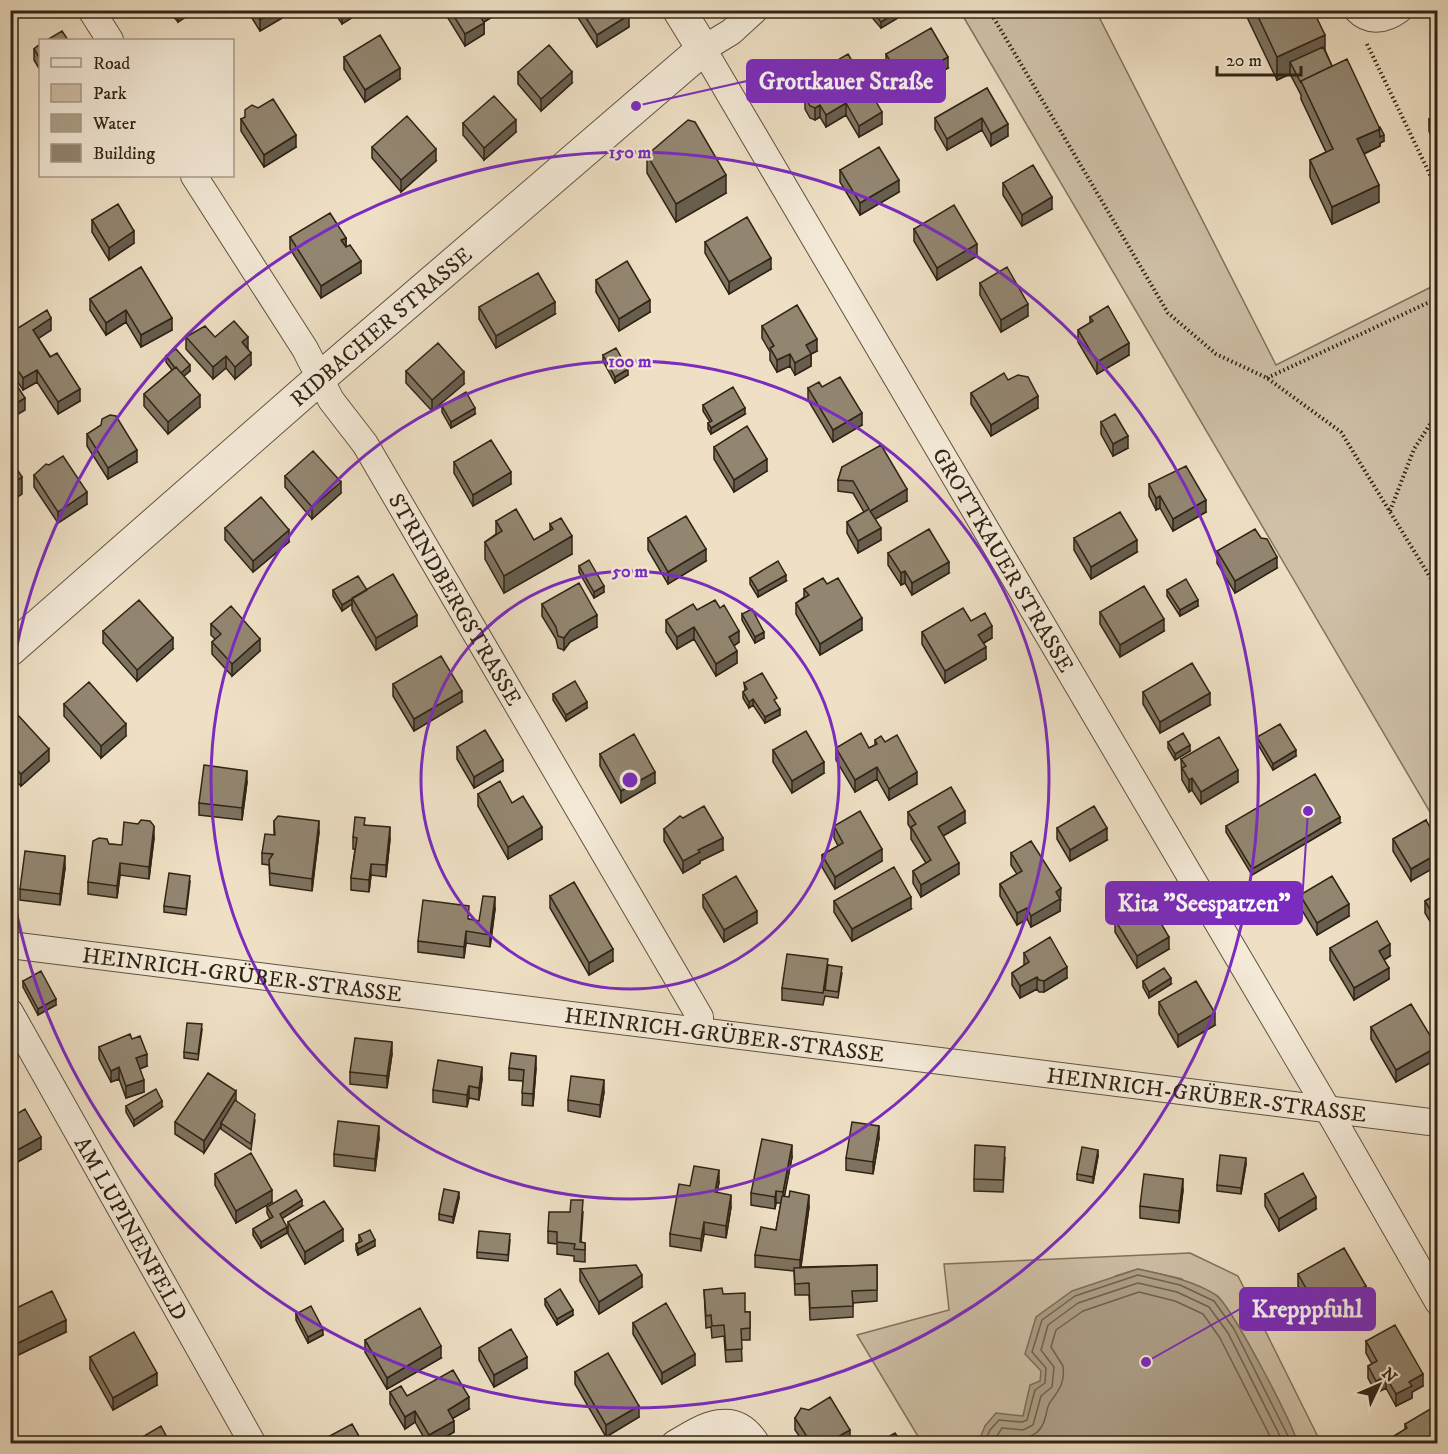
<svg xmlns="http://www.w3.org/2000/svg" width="1448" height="1454" font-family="'IM FELL DW Pica',serif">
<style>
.green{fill:#cfc0a7;stroke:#80725e;stroke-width:1.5}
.water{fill:#aea089;stroke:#7c6e5b;stroke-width:1.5}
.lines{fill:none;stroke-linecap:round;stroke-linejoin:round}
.shore{stroke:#6f624f;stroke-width:1.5}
.minor-casing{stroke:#605341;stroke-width:28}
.tertiary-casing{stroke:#605341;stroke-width:34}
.path{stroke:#302415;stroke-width:4;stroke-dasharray:1.5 3;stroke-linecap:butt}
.minor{stroke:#f5ebd9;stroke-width:26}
.tertiary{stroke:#f5ebd9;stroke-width:32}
.wall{fill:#7e7361;stroke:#302415;stroke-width:1.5}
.shaded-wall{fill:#675e4f;stroke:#302415;stroke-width:1.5}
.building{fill:#938671;stroke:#302415;stroke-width:1.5}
.ring{fill:none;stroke:#7b2cbf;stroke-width:3}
.labels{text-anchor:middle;stroke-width:4.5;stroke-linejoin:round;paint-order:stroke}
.street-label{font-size:22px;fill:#302415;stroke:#f5ebd9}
.centre{fill:#7b2cbf;stroke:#f5ebd9;stroke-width:3}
.ring-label{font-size:18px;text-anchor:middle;font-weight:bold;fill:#7b2cbf;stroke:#f5ebd9;stroke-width:4.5;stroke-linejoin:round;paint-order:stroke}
.leader{fill:none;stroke:#7b2cbf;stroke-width:2}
.callout-dot{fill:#7b2cbf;stroke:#f5ebd9;stroke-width:2}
.callout{fill:#7b2cbf;stroke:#7b2cbf;stroke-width:2}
.callout-label{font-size:24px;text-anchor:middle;font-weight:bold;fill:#fff}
</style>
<rect width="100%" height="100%" fill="#efe0c5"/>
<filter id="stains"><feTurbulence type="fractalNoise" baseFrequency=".00333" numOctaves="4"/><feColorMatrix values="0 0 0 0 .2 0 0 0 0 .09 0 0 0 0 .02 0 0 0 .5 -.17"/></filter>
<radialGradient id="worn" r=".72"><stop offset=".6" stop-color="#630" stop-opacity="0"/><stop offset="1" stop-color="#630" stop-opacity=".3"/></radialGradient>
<path class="green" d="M960,11H1096L1276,365L1437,284V824Z
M1190,1253L1238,1276L1321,1443H1297L1298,1441L1182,1279L1138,1269L1115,1276L1066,1443H922L857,1335L949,1310L944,1264Z"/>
<path class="water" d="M1138,1269C1164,1275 1193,1280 1216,1295C1230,1304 1297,1430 1297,1443H978L985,1426L996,1413L1023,1416L1030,1385L1040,1381L1041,1371L1025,1354L1036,1317L1072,1291Z"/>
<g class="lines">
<path class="shore" d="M984,1444L990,1430L999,1420L1022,1422L1027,1420L1035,1390L1045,1383L1046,1368L1032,1352L1042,1320L1075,1296L1138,1275L1180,1285L1214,1301L1234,1329L1292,1444
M992,1444L1002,1428L1023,1430L1033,1425L1041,1396L1052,1387L1054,1367L1041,1350L1048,1325L1078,1303L1138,1283L1177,1292L1209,1307L1228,1333L1284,1444
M1002,1444L1006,1437C1027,1439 1041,1438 1046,1415C1047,1410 1048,1404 1051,1401C1060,1389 1065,1382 1063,1366L1051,1347L1056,1330L1083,1311L1139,1292L1175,1301L1203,1314L1220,1338L1274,1444"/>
<g class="minor-casing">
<g id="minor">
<path d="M91,10L110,40"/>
<path id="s1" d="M755,10L731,32L703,49L1328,1110L1438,1302"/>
<path d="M1357,10C1369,23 1386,20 1399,10"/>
<path id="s2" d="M194,176L305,349L331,400L365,444L700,1017V1031"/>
<path id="s3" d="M10,945L1438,1123"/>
<path id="s4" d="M10,1012L253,1444"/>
<path d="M674,1444C702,1427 734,1406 757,1444"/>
</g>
</g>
<g class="tertiary-casing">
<g id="tertiary">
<path id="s5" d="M10,650L319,379L703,49L679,10"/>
</g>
</g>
<path class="path" d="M989,10L1168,313L1216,354L1267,378L1341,432L1438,590
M1367,44L1438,191
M1267,378L1438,298
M1390,511L1414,449L1438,412"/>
<use href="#minor" class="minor"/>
<use href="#tertiary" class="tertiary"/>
</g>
<path class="wall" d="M168,10H196L178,22Z
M247,10H282V18L260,31Z
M333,10H364L342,24Z
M443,10H492V17L484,22V34L465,46Z
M575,10H626L629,27L597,47L575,13Z
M869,10H911L881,28L869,14Z
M1231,10H1313L1325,50L1332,66L1384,141L1380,143V146L1364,154L1379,202L1332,224L1310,177V160L1326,152L1301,99V95L1290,74L1277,80L1244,11L1233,16Z
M40,44V70L34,60V49Z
M886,54L948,68L903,94L886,66Z
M344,57L400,79L365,102L344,69Z
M518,72L572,83L541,111L518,84Z
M805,79L866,84V85L882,124L859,137L846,115L826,127L820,117L815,120L810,118L805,109V97L807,94L805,91Z
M987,88L1008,136L991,146L982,130L947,150L935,129V118Z
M1437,116V151L1429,131V119Z
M241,119L296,147L264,167L241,131Z
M463,123L516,132L484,160L463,135Z
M372,147L436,161L401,192L372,158Z
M647,155L726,193L676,222L647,173Z
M840,170L899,192L860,215L840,182Z
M1003,183L1052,209L1022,226L1003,195Z
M92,220L134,243L109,260L92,232Z
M914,229L977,256L937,280L914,241Z
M290,237L346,238V247L361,273L321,298L290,249Z
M705,242L771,269L729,294L705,253Z
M141,267L172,330L141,347L126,322L106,335L90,310V299Z
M596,280L650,312L619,331L596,292Z
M980,283L1028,316L1001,332L980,295Z
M479,307L555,314L496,348L479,319Z
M1090,317L1129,355L1097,374L1078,342V330L1090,323Z
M762,326L817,351L811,354V366L795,375L790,366L777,372L770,360V352L762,338Z
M51,330L38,338L80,401L58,414L37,382L23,390L10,370V333Z
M186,337H215L248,349L251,365L235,379L226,368L213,379L186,349Z
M603,355L628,375L615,383L603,361Z
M166,356L190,371L184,376L200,407L168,434L144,406V394L172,370L166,362Z
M406,371L464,384L432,411L406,383Z
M1008,380L1038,408L991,436L971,404V393Z
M808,388L862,425L833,442L808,400Z
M703,405L745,414L711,434L708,429V423L710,422L703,411Z
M442,406L475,414L451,428L442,412Z
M1101,422L1128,448L1113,456L1101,434Z
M87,434L137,462L108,479L87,446Z
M714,447L767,471L734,492L714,459Z
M454,462L511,484L473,506L454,473Z
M842,467L907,501L875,519L881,540L858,553L847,533V522L864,512L853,493L838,491V480Z
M34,475L87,504L58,523L34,487Z
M285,476L341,493L312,519L285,487Z
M1149,484L1206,512L1173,531L1160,508L1156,510L1149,496Z
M496,521L534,540L550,531V524L572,554L504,593L485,559V542L496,534Z
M225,528L289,542L253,572L225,540Z
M648,538L706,561L668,584L648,550Z
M1074,538L1137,552L1091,579L1074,550Z
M1217,551L1277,568L1235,593L1217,563Z
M888,553L949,573L912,595L905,583L901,585L888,565Z
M579,566L604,592L594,598L579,572Z
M750,578L786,581L758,597L750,584Z
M827,584L862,630L820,655L796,614V603L804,597V589Z
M333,590H367L417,626L376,650L352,610V604L342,611L333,596Z
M1167,590L1198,606L1180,616L1167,596Z
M542,604L597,627L570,642L564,650L558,648L556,639L542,616Z
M697,610L739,642L734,646L737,663L716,676L694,639L677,649L666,632V620Z
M1100,612L1164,631L1120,657L1100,624Z
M742,614L764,638L755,643L742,620Z
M971,621L992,638L984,643L986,659L945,683L922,644V632Z
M211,624L260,651L232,676L212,654V642L215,639L211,635Z
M103,631L173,649L137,681L103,643Z
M744,683L780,715L765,723L753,705L749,708L743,698V692L745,690Z
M393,684L462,702L414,731L393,696Z
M1143,692L1210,705L1160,733L1143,704Z
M553,694L587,708L566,721L553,700Z
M64,704L126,736L101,758L64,716Z
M10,720L49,761L21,786L10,775Z
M1257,737L1296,756L1273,770L1257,743Z
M875,740L885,742L917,784L889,800L877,779L855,792L836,760V748H869L875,745Z
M1168,742L1190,751L1175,760L1168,748Z
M457,747L503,771L474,788L457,759Z
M773,750L824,773L792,793L773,762Z
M600,754L655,783L621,803L600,766Z
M1181,759L1238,782L1201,804L1192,790L1189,792L1182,780Z
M247,782L242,820L199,815V803Z
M478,794L512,803L542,839L508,859L478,806Z
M908,812L965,823L943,836L959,874L921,897L913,883V871L926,863L911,839V829L908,824Z
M1426,820L1411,881L1393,851V839Z
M274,821L319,832L312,891L270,885L269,865L262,864V853L274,835Z
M1340,823L1252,875L1226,832V826Z
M365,825L390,839L386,877L371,875L369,892L351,890V878L355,849H353V837Z
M834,826L882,861L835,889L822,867V855L838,846L834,838Z
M1057,828L1107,840L1070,861L1057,839Z
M664,829L723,850L700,861V863L683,873L664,841Z
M154,838L149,879L120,875L117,898L88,894V882L109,844L122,845Z
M1011,853L1061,900L1060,901V911L1031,927L1027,919L1017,925L1000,896V884L1017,874L1011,865Z
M65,868L60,905L20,900V889Z
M190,882L186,915L164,912V906Z
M1437,894V933L1425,913V901Z
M703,895L757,923L724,942L703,907Z
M1300,895L1349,916L1317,935L1300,907Z
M550,896L613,961L589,975L550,908Z
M834,901L911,909L852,941L834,912Z
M495,909L490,947L466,943L464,958L418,952V941L469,919L479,921Z
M1115,920L1169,949L1137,968L1115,932Z
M1330,948L1390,956L1384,960L1389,979L1354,1000L1330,960Z
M1024,953L1067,978L1044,992H1039L1037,989L1020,998L1012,985V973L1024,965Z
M828,965L842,973L838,998L825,996L823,1005L782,1000V988Z
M23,981L56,1005L38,1015L23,987Z
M1143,981L1171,984L1149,998L1143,987Z
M1159,1002L1215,1025L1178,1047L1159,1014Z
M1371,1027L1437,1059L1396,1082L1371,1039Z
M202,1030L198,1060L184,1058V1052Z
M99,1047L147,1066L140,1069L144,1092L126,1098L119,1079L111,1082L99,1059Z
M392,1054L387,1088L350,1084V1072Z
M509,1068H536L533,1106L522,1105L523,1081L509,1080Z
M482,1079L479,1100L469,1098L467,1107L433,1102V1090Z
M604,1092L600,1117L568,1111V1100Z
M236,1101L255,1120L251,1150L221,1129V1126L204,1153L175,1134V1122Z
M126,1106L162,1107L134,1126L126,1112Z
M10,1118L41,1149L12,1165L10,1163Z
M379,1138L375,1171L334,1166V1154Z
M879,1138L873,1174L846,1170V1158Z
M1098,1156L1093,1183L1077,1180V1174Z
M792,1157L784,1196L809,1207L801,1267L877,1265V1301L853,1303V1317L810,1320L809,1295H795L794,1271L755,1267V1255L776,1230L781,1203H776L775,1209L751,1205V1193Z
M1005,1158L1003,1192L974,1191V1179Z
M1246,1164L1241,1194L1217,1191V1185Z
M215,1174L272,1202L236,1223L215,1185Z
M719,1182L717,1193L731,1207L726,1238L704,1234L701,1251L670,1246V1234L690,1186Z
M1183,1190L1179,1223L1140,1218V1206Z
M1265,1194L1316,1209L1279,1231L1265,1206Z
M459,1198L453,1223L439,1220V1214Z
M302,1206L282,1218L287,1233L261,1248L253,1235V1229L270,1219L267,1213V1207Z
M583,1212L581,1242L585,1243V1262L574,1261V1256L557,1254V1244L548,1243V1231Z
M288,1222L343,1241L305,1264L288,1234Z
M359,1235L375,1246L358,1255L356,1250V1244L359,1242Z
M510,1240L508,1261L477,1258V1252Z
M580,1269L642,1287L599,1314L580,1281Z
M1298,1274L1366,1298L1320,1324L1298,1286Z
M704,1290L745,1312H750V1340H741L742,1361L726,1362L724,1336L712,1338L711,1327L706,1328Z
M545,1299L573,1315L557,1325L545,1305Z
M10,1311L66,1332L16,1356L10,1346Z
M296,1314L323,1335L308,1343L296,1320Z
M633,1323L695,1365L662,1384L633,1334Z
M365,1340L441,1358L387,1389L365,1352Z
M1366,1341L1423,1386L1412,1392V1398L1396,1406L1386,1388L1376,1393L1368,1378V1366L1372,1364L1366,1353Z
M479,1348L527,1368L494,1387L479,1360Z
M90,1357L157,1385L113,1410L90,1369Z
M575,1372L639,1417L606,1437L575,1384Z
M390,1392L407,1396L469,1409L453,1418L454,1432L435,1443H427L415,1422L405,1429L390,1404Z
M795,1418L850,1442L847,1443H804L795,1430Z
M1405,1424L1437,1443H1394V1436L1405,1430Z
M144,1436L170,1443H144Z"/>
<path class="shaded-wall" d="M178,10H196L178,22Z
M275,10H282V18L260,31V20Z
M345,10H364L342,24V12Z
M483,10H492V17L479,25V14Z
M901,10H911L881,28V22Z
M1233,10H1244V11L1233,16Z
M629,15V27L597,47V35Z
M484,23V34L465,46V34Z
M1325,35V58L1290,62V74L1277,80V57Z
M948,57V68L903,94V83Z
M400,68V79L365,102V90Z
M572,72V83L541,111V99Z
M866,72V84L863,91V79Z
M846,103V115L826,127V115Z
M820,105V117L815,120V108Z
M882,112V124L859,137V126Z
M982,118V130L947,150V139Z
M516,120V132L484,160V148Z
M1008,124V136L991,146V134Z
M1380,129L1384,135V141L1380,143V146L1357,157V139Z
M296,135V147L264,167V155Z
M436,149V161L401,192V180Z
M726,175V193L676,222V204Z
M899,180V192L860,215V203Z
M1379,185V202L1332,224V207Z
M1052,197V209L1022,226V215Z
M134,231V243L109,260V248Z
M346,238V249L341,240Z
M977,244V256L937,280V268Z
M771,258V269L729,294V282Z
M361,261V273L321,298V286Z
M650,300V312L619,331V319Z
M555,302V314L496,348V336Z
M1028,304V316L1001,332V320Z
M126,310V322L106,335V323Z
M51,318V330L33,342V330Z
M172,318V330L141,347V335Z
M248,337V349L242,342Z
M817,339V351L811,354V366L795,375V363L806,345Z
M1129,343V355L1097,374V362Z
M251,353V365L235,379V367Z
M790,354V366L777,372V360Z
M226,356V368L213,379V367Z
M190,365V371L179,380V374Z
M628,369V375L615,383V377Z
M37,370V382L23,390V378Z
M464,372V384L432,411V400Z
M80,389V401L58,414V402Z
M200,395V407L168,434V422Z
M1038,396V408L991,436V425Z
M25,398V410L10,419V407Z
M475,408V414L451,428V422Z
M745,408V414L711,434V428Z
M862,413V425L833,442V430Z
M1128,436V448L1113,456V444Z
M137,450V462L108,479V468Z
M767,459V471L734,492V480Z
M511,472V484L473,506V495Z
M22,477V494L10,502V485Z
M341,482V493L312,519V507Z
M907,489V501L870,522V511Z
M87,492V504L58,523V512Z
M1160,496V508L1156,510V498Z
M1206,500V512L1173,531V519Z
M881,528V540L858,553V541Z
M289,530V542L253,572V561Z
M572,536V554L504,593V576Z
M1137,540V552L1091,579V567Z
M706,549V561L668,584V572Z
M1277,557V568L1235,593V581Z
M949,562V573L912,595V583Z
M905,571V583L901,585V573Z
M786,575V581L758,597V591Z
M604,586V592L594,598V592Z
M352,599V604L342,611V605Z
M1198,600V606L1180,616V610Z
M417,615V626L376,650V638Z
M597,615V627L570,642L564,650V638L570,630Z
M862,618V630L820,655V644Z
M1164,619V631L1120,657V645Z
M992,626V638L978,646V635Z
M694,627V639L677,649V637Z
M739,631V642L729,649V637Z
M764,632V638L755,643V637Z
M173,638V649L137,681V670Z
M260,639V651L232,676V664Z
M986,647V659L945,683V671Z
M737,651V663L716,676V664Z
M462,691V702L414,731V719Z
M1210,693V705L1160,733V722Z
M753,699V705L749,708V702Z
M587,702V708L566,721V715Z
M780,709V715L765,723V717Z
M126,724V736L101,758V746Z
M1190,745V751L1175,760V754Z
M49,749V761L21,786V774Z
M1296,750V756L1273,770V764Z
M503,760V771L474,788V777Z
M824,762V773L792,793V781Z
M877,767V779L855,792V780Z
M1238,770V782L1201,804V792Z
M247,771V782L242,820V808Z
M655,772V783L621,803V791Z
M917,772V784L889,800V789Z
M1192,778V790L1189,792V780Z
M965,811V823L938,839V827Z
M1340,817V823L1252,875V869Z
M319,821V832L312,891V879Z
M154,826V838L149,879V867Z
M390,827V839L386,877V865Z
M542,827V839L508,859V847Z
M1107,828V840L1070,861V850Z
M723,838V850L700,861V863L683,873V861L698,850Z
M882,849V861L835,889V877Z
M1437,854V866L1411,881V869Z
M65,856V868L60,905V894Z
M120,863V875L117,898V886Z
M959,863V874L921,897V885Z
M371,864V875L369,892V880Z
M1061,888L1060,911L1031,927V916L1056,892Z
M495,897V909L490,947V935Z
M911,897V909L852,941V929Z
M1349,904V916L1317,935V923Z
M1027,908V919L1017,925V913Z
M757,911V923L724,942V930Z
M466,931V943L464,958V947Z
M1169,937V949L1137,968V956Z
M1390,944V956L1379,963V951Z
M613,949V961L589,975V963Z
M1067,967V978L1044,992V981Z
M1389,968V979L1354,1000V988Z
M1037,977V989L1020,998V986Z
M1171,978V984L1149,998V992Z
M56,999V1005L38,1015V1009Z
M1215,1013V1025L1178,1047V1035Z
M392,1042V1054L387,1088V1076Z
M1437,1047V1059L1396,1082V1070Z
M147,1054V1066L136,1070V1058Z
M536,1056V1068L533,1106V1094Z
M119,1067V1079L111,1082V1071Z
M482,1067V1079L479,1100V1088Z
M144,1080V1092L126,1098V1086Z
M604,1080V1092L600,1117V1105Z
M469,1086V1098L467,1107V1095Z
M236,1091V1103L221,1123V1126L204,1153V1141Z
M162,1101V1107L134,1126V1120Z
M379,1126V1138L375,1171V1159Z
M879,1126V1138L873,1174V1162Z
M41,1137V1149L12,1165V1153Z
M792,1145V1157L783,1204V1192Z
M1098,1150V1156L1093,1183V1177Z
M1246,1158V1164L1241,1194V1188Z
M719,1170V1182L715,1204V1192Z
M1183,1179V1190L1179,1223V1211Z
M272,1190V1202L236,1223V1211Z
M776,1191V1203L775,1209V1197Z
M459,1192V1198L453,1223V1217Z
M731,1195V1207L726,1238V1226Z
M809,1195V1207L800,1272V1260Z
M1316,1197V1209L1279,1231V1219Z
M302,1200V1206L280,1220V1214Z
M704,1222V1234L701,1251V1239Z
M287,1227V1233L261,1248V1242Z
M343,1229V1241L305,1264V1252Z
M375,1240V1246L358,1255V1249Z
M15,1252V1264L10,1266V1255Z
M642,1275V1287L599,1314V1302Z
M1366,1286V1298L1320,1324V1313Z
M573,1310V1315L557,1325V1319Z
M66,1320V1332L16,1356V1344Z
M323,1329V1335L308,1343V1337Z
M441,1346V1358L387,1389V1378Z
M695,1354V1365L662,1384V1373Z
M527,1357V1368L494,1387V1375Z
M157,1373V1385L113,1410V1398Z
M1423,1374V1386L1412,1392V1398L1396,1406V1394L1409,1382Z
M1386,1377V1388L1376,1393V1381Z
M469,1397V1409L448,1421V1410Z
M639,1406V1417L606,1437V1425Z
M415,1411V1422L405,1429V1417Z
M454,1421V1432L435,1443H429V1435Z
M850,1430V1442L847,1443H827Z"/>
<path class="building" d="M254,10H275L260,20Z
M450,10H483L479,14L484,23L465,34Z
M581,10H626L629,15L597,35Z
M871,10H901L881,22Z
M1255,10H1313L1325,35L1277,57Z
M931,28L948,57L903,83L886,54Z
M62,31L68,40H47Z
M380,35L400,68L365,90L344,57Z
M40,44V59L34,49Z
M549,45L572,72L541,99L518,72Z
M1323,47L1332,66L1301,81V83L1290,62Z
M848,54L855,66H863L866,72L863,79L882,112L859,126L846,103L826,115L820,105L815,108L810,106L805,97L811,89L805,79Z
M1347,59L1380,129L1357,139L1379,185L1332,207L1310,160L1333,149L1301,81Z
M987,88L1008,124L991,134L982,118L947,139L935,118Z
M494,96L516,120L484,148L463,123Z
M273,99L296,135L264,155L241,119L245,117V110L252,105L258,108Z
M407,116L436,149L401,180L372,147Z
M1437,116V139L1429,119Z
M688,120L695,122L726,175L676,204L647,155Z
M1379,127H1380L1384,135L1380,137Z
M879,147L899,180L860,203L840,170Z
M1033,165L1052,197L1022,215L1003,183Z
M118,204L134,231L109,248L92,220Z
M954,205L977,244L937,268L914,229Z
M330,213L346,238L341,240L346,247L350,245L361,261L321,286L290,237Z
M747,217L771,258L729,282L705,242Z
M627,261L650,300L619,319L596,280Z
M141,267L172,318L141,335L126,310L106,323L90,299Z
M1007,267L1028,304L1001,320L980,283Z
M538,273L555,302L496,336L479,307Z
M797,305L817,339L806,345L811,354L795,363L790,354L777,360L770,348L774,346L762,326Z
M1108,306L1129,343L1097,362L1078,330L1093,321L1090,317Z
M47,310L51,318L33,330L50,357L57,353L80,389L58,402L37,370L23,378L10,359V333Z
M234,321L248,337L242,342L251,353L235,367L226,356L213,367L186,337L205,326L215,337Z
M438,343L464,372L432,400L406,371Z
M616,348L628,369L615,377L603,355Z
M176,349L190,365L181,373L176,367L175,368L166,356Z
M176,367L200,395L168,422L144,394Z
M1004,373L1008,380L1018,375L1028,377L1038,396L991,425L971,393Z
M10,375L25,398L10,407Z
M840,377L862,413L833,430L808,388L819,382L822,387Z
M733,387L745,408L711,428L708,423L712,421L703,405Z
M466,392L475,408L451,422L442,406Z
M1115,414L1128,436L1113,444L1101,422Z
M110,415L116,416L137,450L108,468L87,434L101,425L102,419Z
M747,426L767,459L734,480L714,447Z
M491,440L511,472L473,495L454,462Z
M881,445L907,489L870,511L881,528L858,541L847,522L869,509L853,481L838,480L842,467Z
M313,451L341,482L312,507L285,476Z
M63,456L87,492L58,512L34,475L46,464L49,465Z
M10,458L22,477L10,485Z
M1186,466L1206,500L1173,519L1160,496L1156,498L1149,484Z
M261,497L289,530L253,561L225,528Z
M516,509L534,540L553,529L550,524L561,518L572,536L504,576L485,542L502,531L496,521Z
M1120,512L1137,540L1091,567L1074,538Z
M686,516L706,549L668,572L648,538Z
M929,529L949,562L912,583L905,571L901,573L888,553Z
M1255,529L1261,538L1267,539L1277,557L1235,581L1217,551Z
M589,560L604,586L594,592L579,566Z
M778,561L786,575L758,591L750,578Z
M393,574L417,615L376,638L352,598Z
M358,576L367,590L342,605L333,590Z
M823,578L827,584L838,578L862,618L820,644L796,603L809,595L804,589Z
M1186,579L1198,600L1180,610L1167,590Z
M579,583L597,615L570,630L564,638L558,636L556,627L542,604Z
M1144,586L1164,619L1120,645L1100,612Z
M139,600L173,638L137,670L103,631Z
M715,600L720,608L724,605L739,631L729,637L737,651L716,664L694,627L677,637L666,620L693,604L697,610Z
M231,606L260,639L232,664L212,642L221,634L211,624Z
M963,608L971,621L985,613L992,626L978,635L986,647L945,671L922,632Z
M752,609L764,632L755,637L742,614Z
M441,656L462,691L414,719L393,684Z
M1192,663L1210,693L1160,722L1143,692Z
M762,673L777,698L774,700L780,709L765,717L753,699L749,702L743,692L747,689L744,683Z
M575,681L587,702L566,715L553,694Z
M89,682L126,724L101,746L64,704Z
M17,714L49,749L21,774L10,763V720Z
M1280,724L1296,750L1273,764L1257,737Z
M485,730L503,760L474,777L457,747Z
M806,731L824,762L792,781L773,750Z
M861,733L869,748L877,744L875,740L881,736L885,742L897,735L917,772L889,789L877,767L855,780L836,748Z
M1183,733L1190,745L1175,754L1168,742Z
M634,734L655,772L621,791L600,754Z
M1219,737L1238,770L1201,792L1192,778L1189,780L1182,768L1186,766L1181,759Z
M204,765L247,771L242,808L199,803Z
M1315,774L1340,817L1252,869L1226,826Z
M500,781L512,803L523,796L542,827L508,847L478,794Z
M951,787L965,811L938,827L959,863L921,885L913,871L931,860L911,827L916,824L908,812Z
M704,806L723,838L698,850L700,852L683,861L664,829L680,816L683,818Z
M1094,806L1107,828L1070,850L1057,828Z
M860,811L882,849L835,877L822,855L843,843L834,826Z
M278,816L319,821L312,879L270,873L269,860L273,854L262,853L265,834L275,835L274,821Z
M355,817L365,818L364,825L390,827L386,865L371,864L369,880L351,878L357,838L353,837Z
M141,820L150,821L154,826L149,867L120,863L117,886L88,882L93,841L99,838L107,839L109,844L122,845L124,822L138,824Z
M1426,820L1437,840V854L1411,869L1393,839Z
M1031,841L1061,888L1056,892L1060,899L1031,916L1027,908L1017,913L1000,884L1022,871L1011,853Z
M25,851L65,856L60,894L20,889Z
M894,867L911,897L852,929L834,901Z
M169,873L190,876L186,909L164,906Z
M736,876L757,911L724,930L703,895Z
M1332,876L1349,904L1317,923L1300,895Z
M574,882L613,949L589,963L550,896Z
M1437,894V921L1425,901Z
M483,896L495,897L490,935L466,931L464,947L418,941L423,900L469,906L468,919L479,921Z
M1148,901L1169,937L1137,956L1115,920Z
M1377,921L1390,944L1379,951L1389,968L1354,988L1330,948Z
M1050,937L1067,967L1044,981L1039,980L1037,977L1020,986L1012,973L1029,962L1024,953Z
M787,954L828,959L823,993L782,988Z
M828,965L842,967L838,992L825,990Z
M1164,968L1171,978L1149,992L1143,981Z
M41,971L56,999L38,1009L23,981Z
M1196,981L1215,1013L1178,1035L1159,1002Z
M1411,1004L1437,1047L1396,1070L1371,1027Z
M187,1023L202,1024L198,1054L184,1052Z
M130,1034L132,1039L140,1036L147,1054L136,1058L144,1080L126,1086L119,1067L111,1071L99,1047Z
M355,1038L392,1042L387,1076L350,1072Z
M511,1053L536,1056L533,1094L522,1093L524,1070L509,1068Z
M438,1060L482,1067L479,1088L469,1086L467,1095L433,1090Z
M208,1073L236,1091L204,1141L175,1122Z
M571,1076L604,1080L600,1105L568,1100Z
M156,1089L162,1101L134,1120L126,1106Z
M235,1100L255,1114L251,1144L221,1123Z
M25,1109L41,1137L12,1153L10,1151V1118Z
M338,1121L379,1126L375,1159L334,1154Z
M852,1122L879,1126L873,1162L846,1158Z
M762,1139L792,1145L783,1192L776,1191L775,1197L751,1193Z
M975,1145L1005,1147L1003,1180L974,1179Z
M1082,1147L1098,1150L1093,1177L1077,1174Z
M251,1153L272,1190L236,1211L215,1174Z
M1220,1155L1246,1158L1241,1188L1217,1185Z
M694,1166L719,1170L715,1192L731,1195L726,1226L704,1222L701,1239L670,1234L679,1184L690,1186Z
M1303,1173L1316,1197L1279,1219L1265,1194Z
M1144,1174L1183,1179L1179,1211L1140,1206Z
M444,1189L459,1192L453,1217L439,1214Z
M296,1190L302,1200L280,1214L287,1227L261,1242L253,1229L273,1217L267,1207Z
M790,1191L809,1195L800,1260L755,1255L761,1227L776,1230L782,1196L789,1197Z
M571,1200H583L580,1242L585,1243V1250L574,1249L575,1244L557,1242V1232L548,1231L549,1212H570Z
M324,1201L343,1229L305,1252L288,1222Z
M370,1230L375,1240L358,1249L356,1244L362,1241L359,1235Z
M479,1231L510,1234L508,1255L477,1252Z
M10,1244L15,1252L10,1255Z
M1344,1248L1366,1286L1320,1313L1298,1274Z
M636,1265L642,1275L599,1302L580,1269Z
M877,1265V1290L852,1291L853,1306L810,1308L809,1283L795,1284L794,1268Z
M722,1288L723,1294L745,1293V1312H750V1328L741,1329L742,1349L726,1350L724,1325L712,1326L711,1315L706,1316L704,1290Z
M560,1289L573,1310L557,1319L545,1299Z
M52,1291L66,1320L16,1344L10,1334V1311Z
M666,1303L695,1354L662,1373L633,1323Z
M311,1306L323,1329L308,1337L296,1314Z
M420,1308L441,1346L387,1378L365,1340Z
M1395,1325L1423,1374L1409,1382L1412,1386L1396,1394L1386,1377L1376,1381L1368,1366L1377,1361L1366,1341Z
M511,1329L527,1357L494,1375L479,1348Z
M134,1332L157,1373L113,1398L90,1357Z
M608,1353L639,1406L606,1425L575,1372Z
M453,1370L469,1397L448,1410L454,1421L429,1435L415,1411L405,1417L390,1392L401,1386L407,1396Z
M830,1397L850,1430L827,1443H811L795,1418L801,1408L809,1410Z
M1437,1405V1443H1398L1394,1436L1407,1428L1405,1424Z
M352,1424L363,1443H326L324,1439Z
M161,1426L170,1443H148L144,1436Z
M895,1433L902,1443H877Z"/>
<g class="ring">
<circle cx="630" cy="780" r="209"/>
<circle cx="630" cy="780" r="419"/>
<path d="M11 676A628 628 0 1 1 11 884"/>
</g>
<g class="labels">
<g class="street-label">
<text dy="8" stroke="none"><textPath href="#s5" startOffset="492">RIDBACHER STRASSE</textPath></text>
<text dy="8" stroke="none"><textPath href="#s1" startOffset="658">GROTTKAUER STRASSE</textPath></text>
<text dy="8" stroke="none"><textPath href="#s2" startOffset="498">STRINDBERGSTRASSE</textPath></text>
<text dy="8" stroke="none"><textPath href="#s3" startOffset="234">HEINRICH-GRÜBER-STRASSE</textPath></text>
<text dy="8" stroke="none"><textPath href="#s3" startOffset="720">HEINRICH-GRÜBER-STRASSE</textPath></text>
<text dy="8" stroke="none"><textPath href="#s3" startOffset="1206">HEINRICH-GRÜBER-STRASSE</textPath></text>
<text dy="8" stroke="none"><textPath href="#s4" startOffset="248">AM LUPINENFELD</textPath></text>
</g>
</g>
<circle cx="630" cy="780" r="9" class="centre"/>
<g class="ring-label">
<text x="630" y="158">150 m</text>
<text x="630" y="367">100 m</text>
<text x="630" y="577">50 m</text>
</g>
<path class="leader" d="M636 106L747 81M1308 811L1302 903M1146 1362L1240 1309"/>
<g class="callout-dot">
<circle cx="636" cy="106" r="6"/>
<circle cx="1308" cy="811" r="6"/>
<circle cx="1146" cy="1362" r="6"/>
</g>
<g class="callout">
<rect x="747" y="60" width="198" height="42" rx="6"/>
<rect x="1106" y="882" width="196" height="42" rx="6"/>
<rect x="1240" y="1288" width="135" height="42" rx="6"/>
</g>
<g class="callout-label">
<text x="846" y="89">Grottkauer Straße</text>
<text x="1204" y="911">Kita "Seespatzen"</text>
<text x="1307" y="1317">Krepppfuhl</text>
</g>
<rect width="1448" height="1454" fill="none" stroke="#efe0c5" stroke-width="36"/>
<rect x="12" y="12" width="1424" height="1430" fill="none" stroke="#302415" stroke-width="3"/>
<rect x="18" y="18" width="1412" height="1418" fill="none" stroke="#302415" stroke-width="1.5"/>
<rect x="39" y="39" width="195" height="138" fill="#f5ebd9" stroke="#a69b8b" stroke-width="1.5"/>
<rect x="51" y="58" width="30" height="9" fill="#f5ebd9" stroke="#a69b8b" stroke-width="1.5"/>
<text x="93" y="69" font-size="18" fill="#302415">Road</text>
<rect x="51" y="84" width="30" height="18" fill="#cfc0a7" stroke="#a69b8b" stroke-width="1.5"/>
<text x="93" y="99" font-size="18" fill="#302415">Park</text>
<rect x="51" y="114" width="30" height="18" fill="#aea089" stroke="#a69b8b" stroke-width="1.5"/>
<text x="93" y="129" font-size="18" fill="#302415">Water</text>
<rect x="51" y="144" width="30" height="18" fill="#938671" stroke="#a69b8b" stroke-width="1.5"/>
<text x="93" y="159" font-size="18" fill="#302415">Building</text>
<g transform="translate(1379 1385) rotate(46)" stroke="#f5ebd9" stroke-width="4.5" paint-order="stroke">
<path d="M0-4.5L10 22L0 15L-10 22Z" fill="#302415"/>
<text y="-9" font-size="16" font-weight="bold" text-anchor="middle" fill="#302415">N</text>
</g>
<path d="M1217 66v9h84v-9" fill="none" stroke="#302415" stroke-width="3"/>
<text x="1226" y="66" font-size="18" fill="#302415" stroke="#f5ebd9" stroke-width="4.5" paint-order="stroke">20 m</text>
<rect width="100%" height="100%" filter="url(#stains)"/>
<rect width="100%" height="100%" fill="url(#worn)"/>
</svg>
